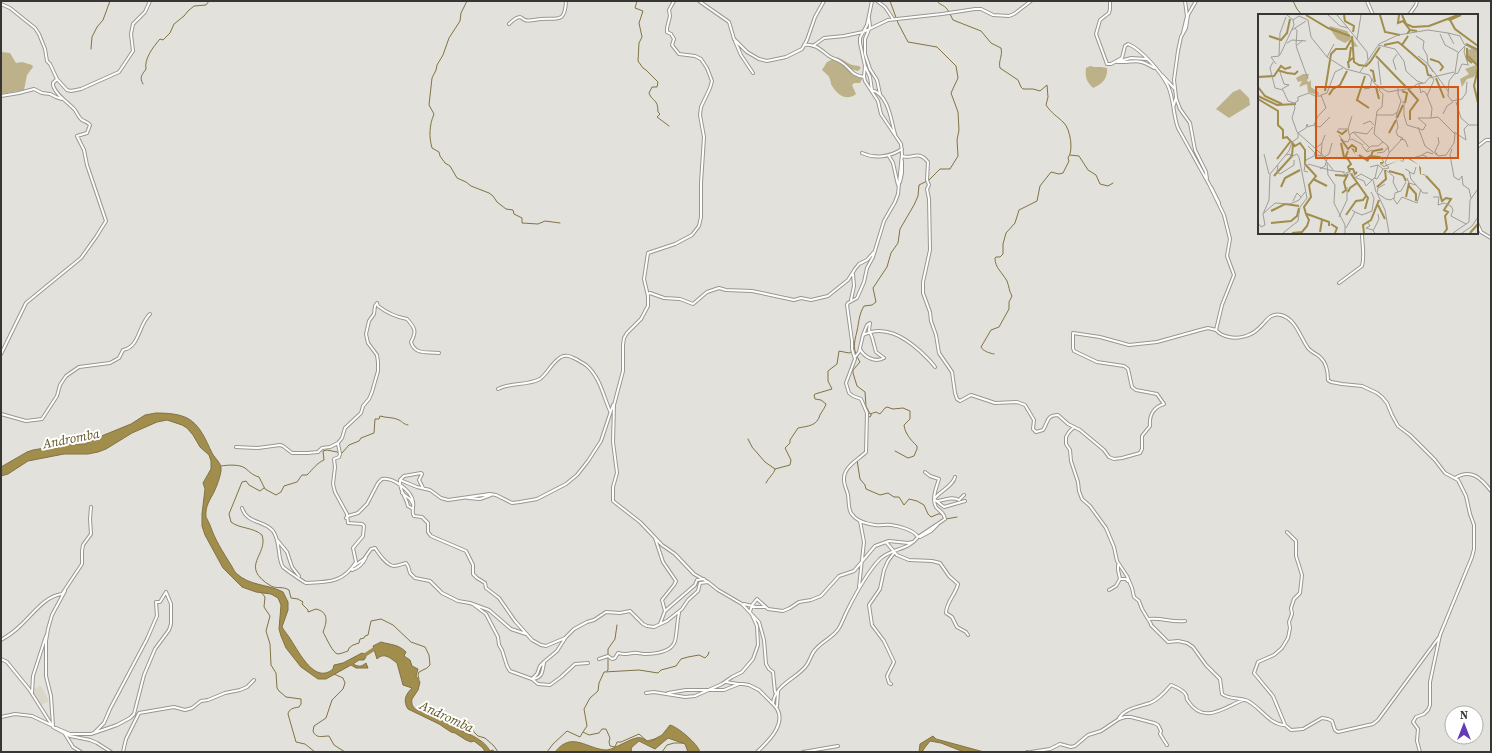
<svg xmlns="http://www.w3.org/2000/svg" width="1492" height="753" font-family="'Source Serif 4',serif">
<style>
.built{fill:#dad6c9}
.green{fill:#bdb18a}
.water{fill:#a18d4c;stroke:#817345}
.lines{fill:none;stroke-linecap:round;stroke-linejoin:round}
.stream{stroke:#817345;stroke-width:1}
.river{stroke:#a18d4c;stroke-width:3.5}
.minor-casing{stroke:#999791;stroke-width:4}
.minor{stroke:#fff;stroke-width:2}
.labels{text-anchor:middle;stroke-width:4;stroke-linejoin:round;paint-order:stroke}
.water-label{font-size:13px;font-style:italic;fill:#635423;stroke:#fff}
.inset-river{fill:none;stroke:#a18d4c;stroke-width:2}
.inset-road{fill:none;stroke:#9e9d98;stroke-width:1}
.view{fill:#d65610;fill-opacity:0.15;stroke:#d65610;stroke-width:2}
.inset-edge{fill:none;stroke:#373634;stroke-width:2}
</style>
<rect width="100%" height="100%" fill="#e3e1db"/>
<path class="built" d="M39,686H41L49,701L41,705L33,693L34,689Z"/>
<path class="green" d="M1,52L10,53L16,63L22,62L32,65L33,67L27,75L24,90L1,94Z
M837,57C847,61 847,65 859,66L861,68L858,71L851,69L856,75L863,77L860,83H854L852,85L856,94C846,102 836,94 831,84C831,83 830,78 829,77C828,75 824,72 822,70L827,62Z
M1090,66C1096,68 1101,66 1107,68C1108,79 1102,84 1093,88C1086,81 1085,77 1086,68Z
M1240,89L1249,98L1250,105L1229,118L1216,109L1233,92Z"/>
<path class="water" d="M156,413C192,413 198,422 212,453C216,460 222,463 221,471C220,477 217,486 214,492C210,500 205,506 206,517C207,520 209,522 210,525C215,540 223,552 231,565C233,568 234,571 236,573C249,586 268,584 283,592L288,602V610L282,627C285,632 288,635 291,640C299,652 315,685 333,669L334,665L343,663L362,653L365,654L366,657L364,660H359L353,664C359,667 361,667 366,663L368,668H356L351,665L326,679H318L301,667L286,648L281,636L279,629L281,605L278,598L271,594L256,592L242,587L223,568L205,535L202,526V514L205,489L203,483L211,469V461L209,455L200,447L193,435L187,428L182,425L167,420L157,422L132,433L106,449L98,452L88,454H64L28,461L8,474L1,476V467L27,452L33,450L68,444H85L99,437L131,424L145,415Z
M381,642C391,645 398,644 406,652L404,656L410,660L412,666L418,669L416,676L420,682L418,690L412,699C411,704 413,708 417,710C421,712 426,712 429,713C436,717 442,721 448,724C461,731 484,738 490,751L493,750L494,752H485L483,748L474,741L471,742L466,740L455,733L451,732L439,724L408,709C403,701 405,695 412,688L403,685L397,663C390,658 384,652 377,659L373,646Z
M670,725C678,727 698,744 700,752H688L685,744L668,738L655,749L639,741L632,747L631,749L632,752H589L586,751L582,752H555C572,730 588,750 607,750C616,749 635,735 641,738C645,739 646,741 649,742L662,735Z
M933,736L936,739L984,752H964L941,743L930,741L923,750V752H919L920,744Z"/>
<g class="lines">
<path class="stream" d="M467,1L461,13L460,21L449,38L443,55L437,65L436,70L432,78L429,105L434,114C429,126 429,137 432,148L439,152L440,156L445,163L450,166L457,178L466,182L471,186L489,193L493,196L497,202L506,209L513,210L514,214L522,218V223L538,224L545,221L560,223
M637,1L635,8L643,11L639,23L642,37L639,43L638,61L643,68L646,70L658,82L657,87H652L649,93C652,102 658,98 658,112L660,114L657,117L669,126
M890,1L898,23L908,42L937,47L956,66L958,78L951,93L958,112L959,130L957,140L958,156L950,169H940L929,180L919,185L918,196L914,205L900,229L898,243L891,253L887,267L873,288L876,302L872,305L864,306C859,314 859,322 857,331C854,344 852,349 860,362L853,370V373L857,386L865,392L866,406L870,414L876,412L880,414L885,408L887,407L893,409L903,408L910,411V419L904,425C905,434 911,440 917,446V449L914,456L908,458L895,451
M937,1C940,6 945,4 949,12
M1293,1L1297,9L1302,15
M950,14L953,20L981,31L991,43L1001,48C1003,56 998,61 1000,68L1018,80L1021,87L1023,89H1033L1040,91L1047,85L1048,97L1046,105C1052,114 1057,116 1064,123C1070,129 1074,150 1068,158L1069,161L1063,173L1059,174L1051,172L1040,186L1037,201L1019,210L1015,223L1006,233L1003,244V254L1000,257H996L995,258C995,268 1002,272 1007,281C1009,286 1009,291 1012,296L1009,302V309L999,327L991,330L981,347C983,351 989,353 994,354
M91,49L92,37L97,27L103,20L110,1
M143,84C139,77 142,75 146,69C144,59 153,47 160,39L163,40L170,33L174,24L184,16L188,11L194,6L206,5L209,1
M1070,155L1079,156L1088,170L1096,175L1100,184L1108,186L1113,183
M867,418L871,416V414
M748,439L752,447L765,462L775,469
M866,439V430
M857,460L860,479L865,485L866,489L880,495L888,493L894,497H899L904,505L909,499L917,501L924,505L928,514L931,517L938,514H942L944,517
M221,466C227,465 239,464 245,468C250,472 252,475 259,477L265,489L276,495L281,492L284,486L297,482L302,475H307C313,469 317,463 324,460L323,451L327,450L342,453L349,445L359,441L361,438L374,433L375,419H379L380,416C386,418 394,417 399,420C403,422 403,424 408,425
M766,483C768,478 774,474 775,469L790,465L791,460L785,448L790,443V440L798,428C808,426 817,426 820,415C822,411 825,408 826,404L821,400L815,399L814,395L815,394L832,389L828,381V371L837,364L839,351L849,353L851,352
M264,488L260,491L249,485L246,481L242,482L229,514L231,522C240,529 253,527 262,535C269,555 238,566 271,586C277,589 283,586 289,590L291,598L298,599L303,602L302,604L308,610V612L316,609C329,612 327,622 323,632C326,637 333,654 338,654C340,654 345,652 348,651L349,648L353,645L359,643L360,639L364,638L365,636L368,635L371,621L381,619L393,625L411,642L425,647L429,655L430,665L427,668L419,672L418,675L419,679
M946,519L957,517
M261,592L265,597L264,607L270,616L266,631L270,644L271,665L276,673L277,688L279,691L286,697L301,699V704L299,707C293,708 289,709 288,714L296,742L305,744L315,752
M607,671L608,670V649L615,639L617,625
M334,674L343,678L345,683L343,689L332,700L326,718L314,726L313,731C316,739 322,736 329,736L334,745L345,752
M457,723L466,719L474,732L478,736L485,738L494,746L498,752
M583,732L587,726L584,709L590,698L598,691L599,683L604,672L639,670L658,673L661,670L676,666L681,659L688,657L699,655L705,658L708,655L709,652
M547,752L553,744L567,731L580,737L583,732L589,735L599,733L602,729H606L610,738L609,742L610,746L615,747L617,742H621L639,734L647,741L655,739
M662,752L667,745L674,743H683"/>
<path class="river" d="M362,657L374,649H377"/>
<g class="minor-casing">
<path id="minor" d="M674,1L669,10L670,16L667,28V32L671,34L674,39L672,45L679,54L695,56L701,59L707,68L712,81L710,88L701,107L700,115L704,137L701,183V217L699,226L692,235L675,244L648,253L644,279L648,296V306L641,319L627,333L624,338L623,345V371L614,405L613,442L617,473L613,487V501L640,522L662,545L675,554L694,574L708,582
M699,1L729,22L734,39L747,52L759,59L767,61L786,57L802,49L807,40L815,17L824,1
M877,1L885,7L893,19
M1110,1V9L1109,13L1100,20L1096,34L1107,64H1111L1122,58L1125,46L1128,44C1141,49 1162,73 1168,86C1174,99 1173,115 1178,128L1209,184L1224,215L1230,239L1227,256L1234,275L1222,305L1216,330C1220,335 1224,336 1229,337C1239,339 1251,336 1258,329C1265,324 1269,312 1281,315C1296,319 1300,337 1308,348C1311,352 1317,354 1320,357C1327,363 1328,372 1328,380L1331,382L1342,384L1362,386L1377,393L1382,397L1387,403L1392,415L1398,426L1410,435L1435,460L1445,473L1458,480L1466,496L1470,514L1474,525V549L1472,557L1440,635L1430,682V705L1428,710L1424,714L1416,717L1413,722L1418,729L1417,741L1420,752
M1367,1L1373,15
M1,4L10,8L35,28L39,34L45,49L47,61L50,64L57,79
M1409,15L1416,5L1417,1
M509,24C512,21 516,17 520,17C522,18 523,19 525,20C531,22 536,19 541,19C558,18 565,23 566,1
M1183,33L1187,16L1185,1
M735,41L741,55L753,73
M804,45C815,43 822,51 829,56C833,59 837,59 841,62C851,68 850,75 864,77
M813,46L824,38L844,36L863,32L888,20L942,14L975,9H981L993,15L1009,16L1014,14L1031,1
M865,54L870,69L877,80L880,94
M865,54V39L870,27L869,18
M1120,61L1131,58L1147,59
M1117,62C1136,63 1136,57 1154,68
M865,66L870,77L872,90
M1162,75L1174,88
M872,90C889,95 891,121 895,134
M1,96L19,93L34,89L42,93L50,94L56,97L62,99
M1176,98L1180,109L1190,123L1195,150L1206,172L1207,179
M1174,105L1176,97L1174,80L1178,51L1181,37L1186,28L1188,15L1196,1
M1477,147L1486,140H1491
M862,153C875,159 890,157 902,149
M889,156L893,163L898,185
M902,156C912,160 918,149 928,162L927,180L929,185L927,189L929,199L930,250L923,282V293L930,312L931,321L936,335L939,353L952,372L955,393L957,399L960,401L971,395L995,403L1017,402L1025,405L1034,420L1033,429L1036,432L1043,430C1048,423 1046,415 1058,415L1068,424L1080,430L1104,450L1109,457L1114,459L1122,458L1140,453L1142,449V436L1150,426C1149,415 1154,407 1164,404L1157,394L1136,390L1132,387L1128,369L1124,366L1097,362L1074,351L1073,348V333L1100,337L1129,345L1157,342L1200,330L1208,328L1216,330
M900,182L902,173V161
M1211,187L1219,203
M1477,223L1481,232L1491,238
M1339,283L1362,266C1365,255 1362,245 1362,233
M648,294L650,293L664,298L680,299L693,304L707,292L719,288L726,290L752,291L794,300L801,298L811,300L828,296L848,280L855,269L859,264L867,260L874,252
M851,300L854,286L853,274
M863,335L867,325L870,323L869,330L872,337L876,352L884,358
M860,349C864,357 875,363 884,358
M1,354L26,303L81,258L96,237L106,221L87,165L84,150L77,136L87,133L90,125C88,122 86,122 82,120C79,118 77,113 75,110C69,103 52,92 53,83L57,79L67,90L71,91L81,89L119,72L133,51L131,34L133,24L145,12L150,1
M855,357L859,352L863,335C884,324 904,337 920,351C925,356 931,361 935,367
M498,389C511,382 527,386 540,379C548,373 552,362 561,357C567,354 571,357 576,359C579,361 583,363 586,365C600,377 603,395 610,411
M1,414L26,421L42,419L57,396L60,385L66,376L79,367L110,363L119,358L123,350C140,347 138,325 150,314
M1074,427L1069,432L1066,437V444L1070,450L1071,461L1078,482L1079,491L1082,499L1090,506L1106,528L1114,547L1117,561L1127,576L1132,588L1134,597L1139,601L1142,609L1151,624V625L1168,642L1178,641L1187,643L1193,647L1206,665L1220,679L1222,694C1230,700 1240,697 1248,701C1261,708 1269,724 1284,725
M236,447L258,448L280,445L283,446L292,453H308L318,452L322,448L330,447L338,443L342,438L345,428L361,413L363,406L369,399L372,392L378,371V362L377,355L368,343L366,334L369,321L374,314L375,306L377,303L378,306C387,313 396,317 407,319C415,328 417,331 411,342C415,356 428,351 439,353
M955,477C953,486 940,491 934,499L944,507L965,501
M1455,478C1471,468 1481,478 1491,491
M400,480L417,487L430,490L441,498L448,500L490,494L496,495L512,503L520,502L537,499L566,484L577,475L588,461L601,441L613,405
M402,493L410,499L413,504
M468,498L480,499L491,495
M938,501C945,500 952,496 959,500L964,495
M242,508C247,524 264,520 273,531C281,542 277,558 283,567C285,569 302,581 306,583C328,582 343,583 356,562L353,548L363,536L364,526L362,524L348,523L347,514L335,492L333,484L335,467L334,459L339,457L340,454L338,444
M413,509L408,506C406,496 399,491 400,480L404,476L421,473L422,474L419,480L423,488
M346,518L348,516L358,513L367,504L378,483L382,479C393,477 412,491 413,502C414,505 412,510 413,514L414,516L422,517L428,523V532L431,536L466,551L473,565V574L477,578L485,583L486,588L499,598L515,621L532,640L541,645L546,646L565,638
M1287,532L1296,541V556L1302,575L1300,593L1294,599L1291,608L1292,614L1289,622L1290,628L1288,638L1282,648L1274,655L1258,662L1254,673L1273,696L1285,725L1291,730L1303,729L1322,718L1328,719L1332,721L1335,730L1338,732L1373,724L1378,720L1440,636
M918,537L945,519C944,512 940,512 936,507C931,499 937,486 939,479L930,476L925,472
M920,537L931,531L938,524
M655,538L663,562L676,581L674,585L662,600L665,611L660,624
M278,541L287,552L292,567L299,576
M886,542L897,555L909,560L932,561L940,563L949,576L958,584C956,594 946,602 946,613L952,617L957,627L966,632L968,635
M354,566L364,559L371,549L375,548C379,554 386,565 394,566C398,566 402,564 406,563L408,566L410,573L415,578L430,581L442,593L458,601L470,603L489,610L511,629L526,634
M352,570C358,568 363,564 366,557
M1120,579H1126L1128,581
M859,587L864,542L860,521
M1109,590L1116,586L1120,579L1118,570V565
M744,604L756,607H765
M474,605L486,614L498,637L499,645L502,650L507,666L510,671L532,679L538,684L550,685L561,677L575,664L588,663
M665,611L695,585L697,580L704,579
M750,612L752,605L757,599L768,609L783,611L790,608L799,602L811,600L821,596L839,576L854,571L875,546L889,541L908,543L913,542
M1148,619C1162,617 1171,623 1185,621
M1,640C8,636 15,631 21,625C33,614 45,596 62,594L82,564V551L83,545L91,534L90,519L91,507
M1,659L7,662L29,689L53,727L70,736L90,740L97,743L111,752
M599,659L608,656L612,659L615,658L618,653C626,655 625,654 633,653C637,652 641,654 645,654C655,654 672,652 675,641C677,633 677,622 679,613
M532,679L537,674L540,666L545,661L557,651L566,637L574,629L587,622L594,620L606,612L620,613L630,611L643,624L647,626L654,627L667,621L682,609L688,600L698,591L700,583L708,582L718,590L742,604L759,622L764,640L766,664L769,669L773,672L775,692
M532,679C543,678 542,672 544,663
M726,682L738,684
M891,684L889,683L887,676L894,662L884,641L872,625L869,605L880,589L884,570L888,561L894,553
M32,693L33,676L46,636
M646,693L654,692L685,697L695,696L722,684L732,677L742,672L753,659L758,645L757,626L752,615
M668,693L686,690H724L739,684H743L749,685L759,690L773,704
M777,706L778,692
M1,717L15,714L32,716L53,726L51,696L46,676V641L48,629L52,615L65,591
M1119,718C1126,708 1138,707 1150,703C1158,700 1166,691 1171,685C1176,687 1184,690 1186,695C1188,699 1185,697 1188,701C1204,725 1223,708 1243,700
M56,728L70,734H91L117,725L130,718L134,714L144,675L155,649L169,630L171,624V604L166,592L160,602H156L157,616L147,639L110,709L104,723L94,733
M65,734L73,747L81,752
M123,752L126,739L139,713L174,707L185,710L192,708L201,701L208,700L225,693L240,690L247,687L254,680
M757,752C770,740 790,720 773,704C774,685 796,679 806,666C810,661 811,654 815,650C822,641 833,638 839,628C842,623 844,617 847,611C856,593 866,574 879,560C890,548 908,551 918,537C914,530 899,526 891,525C886,524 880,526 875,525C867,524 856,521 851,513C848,508 849,501 848,495C847,490 844,485 844,480C843,467 858,460 866,452L867,413L861,399L853,396L849,393L846,383L855,359L852,349V341L847,305L848,303L857,298L864,282L867,268L873,257L884,221L895,202L898,194L902,154L901,144L881,114L878,101L865,81L864,77L865,66L860,43V38L867,25L872,1
M803,752L838,746
M1027,752H1028
M1031,752L1050,749L1060,744L1071,747L1075,746L1088,735L1101,731L1119,719L1125,717H1131L1154,723L1158,725L1161,731L1160,734L1167,745"/>
</g>
<use href="#minor" class="minor"/>
</g>
<g class="labels">
<g class="water-label">
<text transform="translate(71 438) rotate(-11)" y="5">Andromba</text>
<text transform="translate(447 716) rotate(25)" y="5">Andromba</text>
</g>
</g>
<g transform="translate(1258 14)">
<rect width="220" height="220" fill="#e3e1db"/>
<path d="M72,12L89,17L100,33L94,32L93,25L87,29L79,25L72,15ZM214,35L220,38V55L216,63L209,65L204,73L202,65L211,60L207,55L218,51L210,45L209,36ZM45,60H51L49,67L51,68L53,66V73L61,79L60,81L50,78L49,70L41,73L44,67L40,68L38,64Z" fill="#bdb18a"/>
<path d="M93,134L96,135L97,140L103,143L108,146L112,143L122,142L124,144L126,148L125,150L122,149L126,152L141,146L145,147V144L146,143L151,144L161,151L163,154V161L166,160L170,164L166,161H163L162,160L161,151L147,143L145,148L141,146L126,153L122,150V148H125L123,143L112,144L110,148L97,140Z" fill="#a18d4c"/>
<path class="inset-river" d="M48,1L70,14L92,22M86,1L87,7L96,12L95,18M122,1L127,18L142,21M141,1L140,9L145,7L152,16M144,1L148,10L155,13L171,12L200,1M189,5L192,6L203,1M192,6L197,15L220,32M149,20L152,16L159,17M11,22L23,26L29,19L32,5M94,22L96,48L101,51L108,52L112,48L122,33M208,30L220,36M126,31L140,28L144,31L150,22M144,31L168,52L170,61L174,62M209,34V45L214,49M118,42L148,73M210,42L220,52M172,45L181,48L185,53L182,57M91,48L93,33M91,54L90,48L95,44M220,54L216,72L220,89M19,56L29,59L37,60L40,57M112,56L115,57L117,68M107,62L99,86L111,94M0,63L16,62L23,52L27,55L33,53M178,64L186,84M0,73L7,82L24,90M118,73L121,85M150,75L160,86L152,97V106M67,77L73,40L78,35H88L93,26M144,77L149,79L147,89M71,81L75,75L82,71L89,57M0,82L19,91L38,90M0,85L20,97V111L25,116V124L29,123L37,132L42,129L47,136V150L58,162L51,171L53,183L46,193L48,200M139,104L145,91M79,117L84,120L89,116M131,119L138,106M83,125L90,135L94,131L98,134V138M83,129L86,143L90,145M90,137L88,142L93,150L90,153L92,158M101,141L108,145L112,142L121,143M113,142L115,137L125,135M19,145L32,128M91,155H95L97,160L99,158M131,157L145,161L148,167M93,160L110,184L107,195M77,161L89,162M16,162L34,142L35,130M168,162L181,176L184,187L188,184L193,185L186,196L190,198L187,202L189,215L186,219M55,165L69,172M151,172L158,180V187M23,173L27,164L42,156M119,173L128,165L127,156M90,178L92,174L99,169M84,179L88,176L86,168L90,160M148,183L151,169M120,191L127,205M13,197L27,190L41,192M49,200L71,208V212M88,201L98,187L105,186L108,182M13,209L33,207L39,202L41,194M73,210L79,214L77,219M62,218L64,206M34,219L44,218L49,212L51,206L48,200M106,219L105,211L113,206L121,186M212,219L220,210"/>
<path class="inset-road" d="M29,1L35,6L41,2L50,6L53,23L69,43L88,55L111,61L117,70L130,78L154,74L159,70L167,69L171,64L196,58M70,1L82,12L90,14L109,38L110,46M79,1L90,14M37,14L39,17L38,31M34,16L48,7M190,19L196,30M182,20L187,31L200,38M158,22L166,27L165,34L169,41L170,50L190,77M45,26L38,32L50,65M99,26L103,1M29,29L34,26L48,27M120,31L137,35L146,47L148,57L159,67L165,69M208,31L200,39L197,59L191,67L190,82L194,87L204,85L208,79L209,68M207,33L206,38L210,50M21,41L22,19L28,3M160,42L169,49L175,58M69,43L76,30M120,47L123,71M15,48L12,54L17,74L25,76L30,87L36,89M18,50L13,43L21,42L23,39L36,11L35,6M138,56L135,46L139,40M22,58L26,70L31,71L24,75M102,58L121,30L140,21L170,16L190,19L202,22L206,30L220,38M197,60L200,59L204,50L211,51M161,70L163,79L165,77L168,79L174,94L173,104L180,103L197,120L196,129L188,141L180,142L177,137L181,129L180,123M123,72L121,76L125,80L124,93L119,97L116,120L125,128M106,75L112,74L114,64M169,82L176,66L174,63M144,88H146V101L149,111L165,116L168,111L160,104H173M198,88L203,104L211,111H220M185,100L189,92L195,88M119,101H135L139,98M105,110L112,107L116,111M56,112L62,113L72,103M49,113L56,111L60,102L68,94L63,81L69,79L77,58L85,54M160,113L167,132L179,141M80,115H90L94,102M96,118L109,120L115,113M196,118L208,126L206,115L210,111M40,119L48,114L49,110L50,112M81,121L85,127L90,128L92,123L90,115M91,122L95,118L111,133M142,125L147,126L150,133M92,126L94,125L105,131M50,132L57,139L56,141M104,132L109,138L114,136M57,135L64,129L67,121M194,135L192,141L196,163L201,166L204,162L205,171L211,175L213,184M108,137L113,132H120L125,128L130,132L131,138M119,139L126,138L130,133M6,140L11,160M164,141L169,138L175,140M64,142L76,157L87,158M66,143L71,140L74,129M155,144L165,141L169,143M69,149L70,161L77,171L76,189L87,211V219M50,150L75,157M20,151L19,158L22,160L36,151V146M112,153L120,151L125,155M62,155L67,152L69,145L39,118L34,104L37,94L36,89L40,87V83L51,79L57,82H64M147,155L151,157L153,165L165,179H170M128,156L136,163L135,168L140,178M50,158L46,157L48,146L58,141L63,142L64,129M85,158L87,161L89,158L94,160M151,158L156,160L158,153M94,159L96,163L106,167L108,172L116,164L119,165L125,155L131,154L127,149L131,139L145,124L140,122L138,118L140,113L138,102L143,87L140,80V72M98,163L103,160L114,166M117,164L120,151M149,164L151,169L158,171M115,166L118,178M127,170L120,174L119,179L128,185L133,186L135,184L139,190L144,183L159,189L163,175M119,179L127,196L131,219M175,183H181L180,191L186,189L193,192L195,196L193,202L208,210M136,185L137,179L143,177L148,168M35,187L39,179L43,183M97,198L104,201L114,197L116,184L113,178M6,199L17,189L32,190L41,186L47,178M81,203L89,186V173M0,209L3,213L7,211L5,200L11,186L12,160L31,137L34,128L40,124V119M110,209L112,212L108,214L115,216M88,214L97,198L94,196M25,219L40,207L42,193L49,184L41,143L39,140L33,143L32,140L28,141M117,219L115,217L121,205L120,200M195,219L211,208L212,186L220,175M204,219L214,212L220,203"/>
<path class="view" d="M58,73H200V144H58Z"/>
<rect width="220" height="220" class="inset-edge"/>
</g>
<rect width="1492" height="753" fill="none" stroke="#373634" stroke-width="4"/>
<g transform="translate(1464 725)"><circle r="19" fill="#ffffff" stroke="#afafae"/>
<path d="M0-3L7 15L0 10L-7 15Z" fill="#643db5"/>
<text y="-6" font-size="11" font-weight="bold" text-anchor="middle" fill="#373634">N</text>
</g>
</svg>
